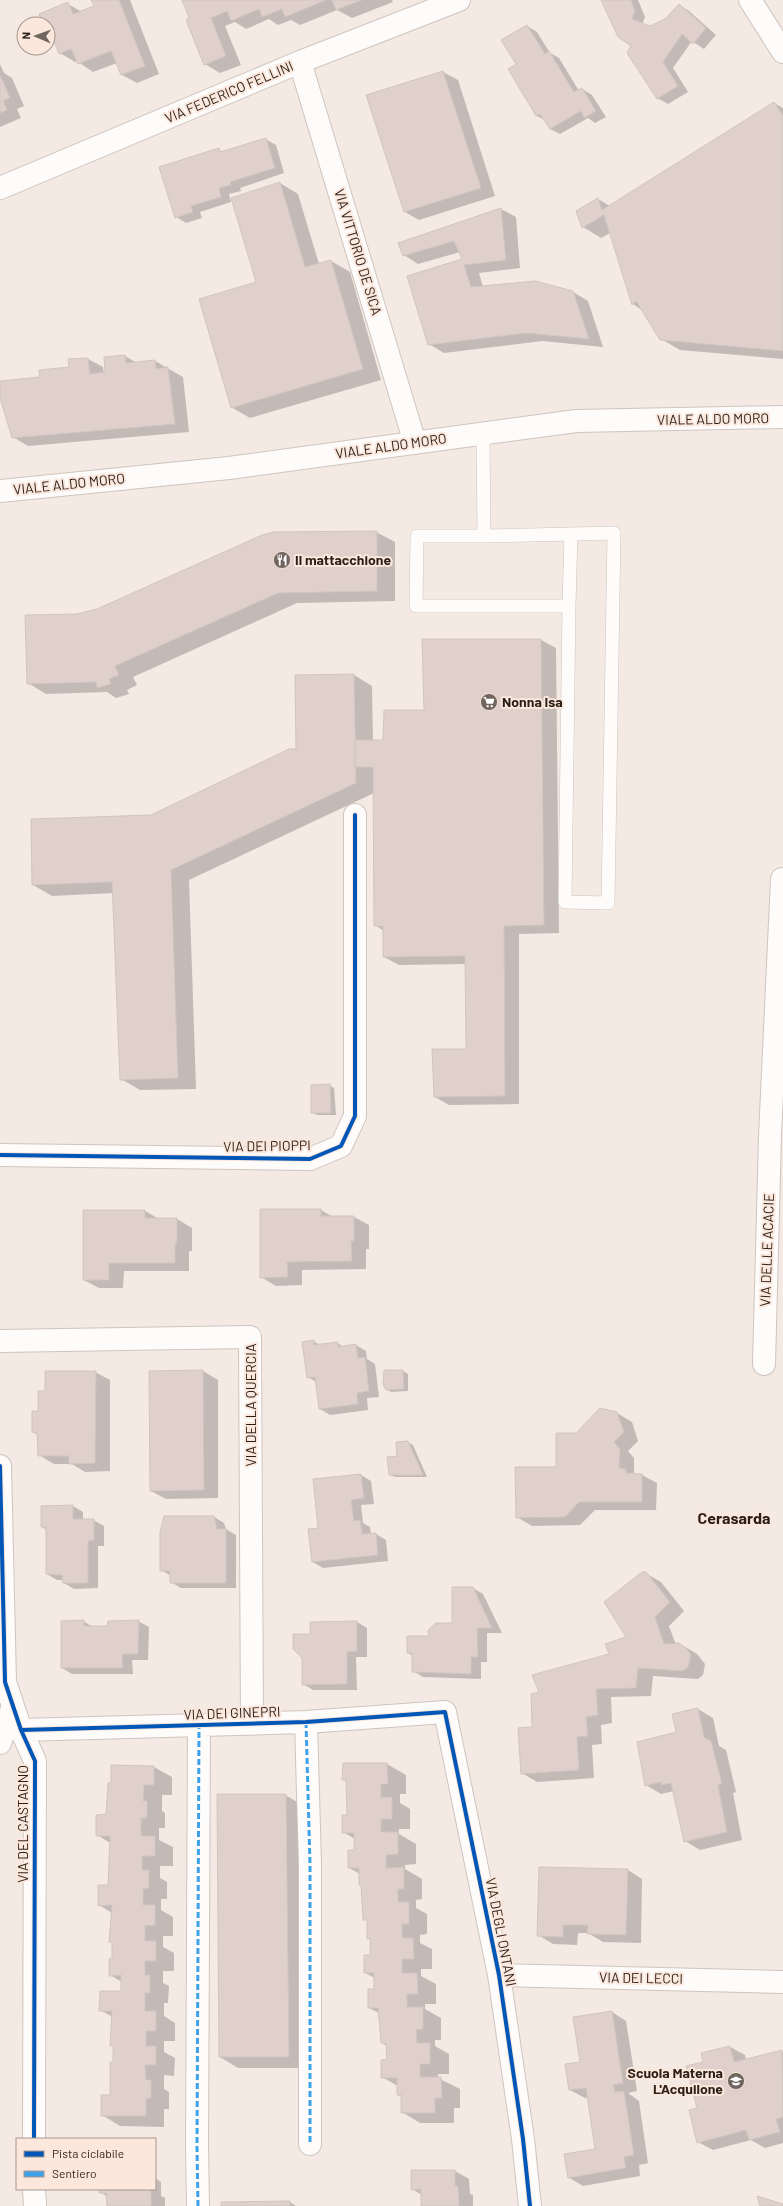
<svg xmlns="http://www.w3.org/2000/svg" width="783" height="2206" font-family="Barlow,sans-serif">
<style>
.shadow{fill:#0003}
.building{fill:#dfd0cc;stroke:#d1c5c1}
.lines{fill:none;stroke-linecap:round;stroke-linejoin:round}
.lane-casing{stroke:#cfc4be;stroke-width:14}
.street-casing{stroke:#cfc4be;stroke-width:24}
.secondary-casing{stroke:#cfc4be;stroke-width:24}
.lane{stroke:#fdfcfb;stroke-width:13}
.street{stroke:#fdfcfb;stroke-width:22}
.secondary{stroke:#fdfcfb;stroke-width:22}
.quiet{stroke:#3ea2ea;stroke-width:3;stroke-dasharray:6 3;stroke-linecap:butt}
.cycleway-casing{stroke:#fbe7dc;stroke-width:6}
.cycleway{stroke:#0057b8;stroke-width:4}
.labels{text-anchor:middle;stroke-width:4;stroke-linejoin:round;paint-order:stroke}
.street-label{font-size:14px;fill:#2a1f18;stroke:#fbe7dc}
.poi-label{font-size:14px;font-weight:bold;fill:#2a1f18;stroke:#fbe7dc;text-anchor:start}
.quarter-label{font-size:16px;font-weight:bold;fill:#2a1f18;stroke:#fbe7dc}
</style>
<rect width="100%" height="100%" fill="#f4e9e3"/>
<path class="shadow" d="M92,0H130L159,74L137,83L122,75L117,63L93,72L77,61L75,62L60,53L53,37L48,34V24H44L68,4L82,12L95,6Z
M183,0H392L393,2L352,18L337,10L300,25L291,20L278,25L269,19L246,29L235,22L225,26L241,65L220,73L205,64Z
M602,0H638L645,17L642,24L650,27L665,20L679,5L689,11L716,35L704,49L692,41L673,68L688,92L668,104L657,98L632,46Z
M527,26L537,32L550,53L559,58L579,91L582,89L592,95L606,117L595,123L588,118L560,134L550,129L545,120L537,116Z
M0,64L4,73L12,78L24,106L17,109L21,118L0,127Z
M443,72L458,80L495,196L419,220L405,212Z
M774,103L783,108V359L680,350L661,339L643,311L633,304L610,233L601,238L583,227L598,199L610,206Z
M265,139L276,145L284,173L240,188L241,191L229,194L231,202L200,212L202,218L186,223L176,217L219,150L223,152Z
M280,183L298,194L319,264L331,261L350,272L381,380L250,418L231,407Z
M501,209L516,217L520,268L479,273L483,287L573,292L588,301L603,347L542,341L444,353L429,344L464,259L460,252L418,264L404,255Z
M125,356L137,363L155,361L183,377L189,432L28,446L13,437L0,395V382L41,378L70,368L69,360L88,359L103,367L104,374Z
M376,532L395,542V601L297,603L133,677L137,685L127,690L129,694L116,698L107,692L46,694L28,683Z
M423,640H541L556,648L559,933L519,934V1104L449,1105L435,1097L467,1050L466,964L399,965L384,957V931L375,925L374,793L189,880L196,1089L140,1090L121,1079L114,893L52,896L33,885L151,816L297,750L354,675L372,686L373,741H384L425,711Z
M329,1085L334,1088L336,1115H317L312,1112Z
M321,1210L333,1217H354L369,1225V1249H366V1269L302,1270V1285L276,1286L261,1277Z
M145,1211L159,1219H177L192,1228V1251H189V1271H124L123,1288H99L84,1280Z
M313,1341L320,1345L337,1343L344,1347L356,1345L366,1351L367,1359L375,1364L379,1397L367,1398L368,1410L330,1415L320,1409L316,1382L308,1377Z
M203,1371L218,1380V1498L166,1499L151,1491L150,1372Z
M403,1371L408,1374V1391L391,1392L386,1389Z
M95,1372L110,1380V1471L85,1472L72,1464H54L39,1455L38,1435L33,1432L46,1392Z
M617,1413L632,1422L638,1441L628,1451L634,1458V1474L642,1475L657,1483L656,1510H595L580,1525L532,1526L517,1517L557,1468L577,1434Z
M408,1442L413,1445L427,1477H395L390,1475Z
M361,1475L371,1481L374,1504L361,1505L363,1523L370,1527L371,1534H376L386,1540L388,1561L323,1568L313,1562L319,1529Z
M73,1506L83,1512V1520H93L104,1526V1546H98V1588L74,1589L64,1583L63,1580H57L47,1574V1530L42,1527Z
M214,1517L224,1523L226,1529L236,1535V1588H181L171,1582V1576L161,1570Z
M645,1573L661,1582L684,1611L669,1626L676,1645H682L697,1654L705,1664L703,1675L698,1679L653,1676L651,1696L611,1697L612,1723L601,1725L602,1744L592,1745L594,1778L537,1782L522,1773L540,1693L611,1655L628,1637Z
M473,1588L483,1594L502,1633H487V1662H481V1679L423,1677L413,1671V1656L408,1653L453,1624Z
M83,1621L93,1627H108L138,1621L149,1627L148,1660H132L133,1674H72L62,1668Z
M357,1622L367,1628V1657H356L357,1690H313L303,1684L311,1635Z
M698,1709L713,1718L719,1746L726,1750L736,1792L733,1793L742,1840L700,1850L685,1841L674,1791L661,1794L646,1785Z
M344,1764H387L406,1775V1794H400V1803L410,1809V1829H399V1834L416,1844V1864L405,1865V1869L422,1879V1899L416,1900V1908L427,1914V1934L420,1935V1943L432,1949V1969H421V1976L436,1984V2004H425V2009L441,2018V2040H435V2046L449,2054V2074H438V2078L460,2089V2108H454V2123H420L402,2112V2097L398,2095V2086L382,2077L388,2060L387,2046L382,2043L379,2013L369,2008L375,1990V1978L365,1973L371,1956V1939L368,1938V1921L364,1919L360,1874L349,1868L355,1851V1839L343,1832L348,1815L347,1782L343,1779Z
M154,1767L172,1777V1795H162V1811L165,1813V1828H159V1840L173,1847V1866H160V1878L167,1882V1899H161V1910L173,1917V1936H163V1947L174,1953V1971H163V1983L169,1986L168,2003H164V2016L175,2023V2041H164V2052L175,2058L174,2076L164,2075V2089L169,2092V2109H164V2127L120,2126L102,2115L111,2096L114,2047L111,2045L113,2017L100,2010L122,1992V1982L110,1975L113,1959V1943L110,1941L112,1913L99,1905L108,1886L110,1843L97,1835L107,1815Z
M285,1795L304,1806L307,2068H238L220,2057Z
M628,1870L642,1879L641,1943L603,1942L588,1933H578L577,1945L553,1944L538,1935Z
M612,2012L626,2021L637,2091L628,2093L639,2101L648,2163L639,2165L640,2176L583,2186L568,2177L596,2149L588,2098H585L570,2090L581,2062Z
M730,2047L745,2055L746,2060L783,2052V2143L765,2148L751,2140L713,2150L698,2142V2109L705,2063Z
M455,2171L469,2179L470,2194L473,2195V2206H422V2195L412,2189Z
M155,2178L161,2182V2196L165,2198V2206H108V2197L100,2192V2189H155Z
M290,2202L296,2206H222Z"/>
<path class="building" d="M91,0H119L145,66L121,75L111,51L78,64L71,49L59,54L51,33L48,34V24H43L39,14L68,2L73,14L94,6Z
M182,0H326L285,17L282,9L262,17L259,9L231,21L227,11L211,18L226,56L204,65L186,20L189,18Z
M332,0H362L336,10Z
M601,0H631L635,11L632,19L650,26L665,19L679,4L706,28L693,44L682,34L663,62L678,86L657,99L627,53L631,46L618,37Z
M527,25L545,54L549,51L574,92L582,88L596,111L584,118L581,111L550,129L540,114L536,116L508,69L516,64L501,40Z
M443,71L481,188L404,212L366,95Z
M0,75L10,98L3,101L7,110L0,113Z
M774,102L783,116V351L660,340L636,301L632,305L604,215L582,228L576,211L598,198L602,210Z
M266,138L275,168L230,182L231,185L219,188L221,197L191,206L193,212L175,218L159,167L219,148L220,152Z
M280,182L305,267L331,260L363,369L231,408L199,299L256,282L231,198Z
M501,208L506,260L464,265L471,287L535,281L573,291L589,339L526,333L428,345L407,276L462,259L454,241L403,256L398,243Z
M125,355L126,363L155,360L156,369L168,367L175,424L12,438L0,398V381L40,377L39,370L69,367L68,359L88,358L90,374L105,372L104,357Z
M377,531V591L278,593L115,666L119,675L109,679L111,684L97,688L96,682L27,684L25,615L77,614L97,609L262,535L274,532Z
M422,639H541L544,925L504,926L505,1096L434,1097L432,1049H466L465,956L383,957V926H374L373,767H355V740H383L384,710H424Z
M354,674L356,783L171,870L178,1078L120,1080L112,882L32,885L31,819L151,815L289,749H296L295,675Z
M330,1084L331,1113H311V1085Z
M260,1209H321V1216H354V1241H351L352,1261L287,1262L288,1277L260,1278Z
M83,1210H145V1218H177V1243H175V1263H109V1280H83Z
M314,1340V1345L338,1342V1347L356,1344L358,1358L365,1357L369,1391L357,1393L358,1404L319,1409L315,1377L307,1378L302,1342Z
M203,1370L204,1490L150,1491L149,1371Z
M384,1370H403L404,1389L386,1390L383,1384Z
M45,1371H96L95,1463L69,1464V1456H38L37,1433L32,1432V1411H38V1391H45Z
M600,1408L617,1412L624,1432L614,1442L620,1449L619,1468L626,1469V1473L642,1474V1502H579L565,1517L516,1518L515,1467H556V1433H576Z
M408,1441L423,1475H389L387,1457L397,1456L396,1442Z
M361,1474L364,1498L351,1500L354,1521L360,1520L362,1534L376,1533L378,1555L312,1562L308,1529L318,1528L313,1479Z
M73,1505V1519H94V1540L88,1541V1583H63L62,1575L46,1574V1527H41V1506Z
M164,1516H214L217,1529H226V1583H170V1571H160V1532Z
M642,1572H646L670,1602L655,1617L664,1644L679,1643L687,1649L691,1655L688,1667L683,1671L638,1668L636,1688L596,1689L598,1715L586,1717L588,1736L577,1737L579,1770L521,1774L518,1728L532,1727L531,1694L539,1692L532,1675L609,1654L605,1644L626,1637L604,1602Z
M452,1587H473L492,1628H477L478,1657H471V1674L412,1672V1653H407V1636H429L428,1630L436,1623H452Z
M84,1620V1626H107L108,1621L139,1620L138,1654H122L123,1668H61V1621Z
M357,1621V1651L347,1652V1684L302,1685V1658L293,1649V1634H310V1622Z
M698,1708L704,1737L711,1741L722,1784L718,1785L727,1832L684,1842L671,1783L661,1785V1782L645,1786L637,1742L676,1732L672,1714Z
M343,1763H387L388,1784H381V1798L392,1797V1819H381V1832H398V1854L386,1855V1868L404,1867V1889H398V1902H409V1924H402V1938H413L414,1959H402V1973H417L418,1994H407V2007H423V2029L416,2030L417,2043H430V2064H420V2077H441L442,2098H435V2113H401V2095H397V2078H381V2060L387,2059L386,2044L381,2043L378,2008H368V1989H374V1973H364V1955H370V1938L367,1939V1920H363L361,1885H359V1868H348V1850H354V1833H342V1815H347L346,1780H342Z
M111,1765L154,1766V1785H144L143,1801H147V1818H141V1836H155V1856H142V1870H149V1888L143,1889V1905H155V1925L145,1926V1941H156V1961H145V1975H150V1993H145V2011H156V2031H146V2046H156V2065H145L146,2080H151V2098L146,2099V2116H101V2095H110V2062H113V2046H110L112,2011H99L100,1991H121V1975L109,1976V1959L112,1958V1942H109L112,1905L98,1906V1885H108L110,1836H96V1815L106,1814L108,1783H111Z
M217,1794H286L289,2057H219Z
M539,1867L628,1869L626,1935L587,1934L588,1925H563V1937L537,1936Z
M612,2011L623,2083L613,2085L615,2092L624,2091L634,2155L624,2157L626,2168L568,2178L564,2154L595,2149L586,2088L569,2090L565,2064L580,2062L573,2017Z
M730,2046L734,2062L782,2050L783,2117L776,2119L780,2132L749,2140L746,2130L697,2143L689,2110L697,2108L686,2066L703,2062L701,2053Z
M411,2170H455V2186H458L459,2206H421V2189L411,2190Z
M99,2189H151V2206H107L106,2193H99Z
M757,2196L783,2204V2206H760Z
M290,2201V2206H221V2202Z"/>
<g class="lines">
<g class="lane-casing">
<path id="lane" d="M483,434L484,536H417L416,606H569L565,902L608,903L614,533L484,536
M569,606L571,534"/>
</g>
<g class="street-casing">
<path id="street" d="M750,0L783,52
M300,62L415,443
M0,188L300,62L459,0
M0,1155L310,1159L341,1146L355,1116V815
M0,1341L250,1337L252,1724
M764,1364L770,1136L782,879
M0,1466L5,1682L21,1730L35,1761L34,2139
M306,1722L310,1864V2144
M21,1730L306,1722L445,1712L499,1975L523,2139L530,2206
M0,1743L13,1706
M499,1975L783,1982
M34,2189L35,2206
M198,2206L197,2146L199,1725"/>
</g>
<g class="secondary-casing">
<path id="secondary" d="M0,491L229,468L576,421L783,417"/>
</g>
<use href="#lane" class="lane"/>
<use href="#street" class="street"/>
<use href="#secondary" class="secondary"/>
<path class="quiet" d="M306,1722L310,1864V2144
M198,2206L197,2146L199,1725"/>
<g class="cycleway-casing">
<path id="cycleway" d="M0,1155L310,1159L341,1146L355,1116V815
M0,1466L5,1682L21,1730L35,1761L34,2139
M21,1730L306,1722L445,1712L499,1975L523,2139L530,2206"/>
</g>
<use href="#cycleway" class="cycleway"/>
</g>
<defs>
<g id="restaurant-disc" transform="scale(0.9)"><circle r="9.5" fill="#71665f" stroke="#fbe7dc"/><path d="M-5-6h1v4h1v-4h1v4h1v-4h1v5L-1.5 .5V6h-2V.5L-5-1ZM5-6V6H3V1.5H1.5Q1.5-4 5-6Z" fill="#fff"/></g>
<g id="supermarket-disc" transform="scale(0.9)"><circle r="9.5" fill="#71665f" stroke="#fbe7dc"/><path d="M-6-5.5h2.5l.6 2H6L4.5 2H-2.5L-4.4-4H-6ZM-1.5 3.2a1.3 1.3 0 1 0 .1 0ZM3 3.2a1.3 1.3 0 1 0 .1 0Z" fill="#fff"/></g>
<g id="school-disc" transform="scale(0.9)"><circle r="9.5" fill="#71665f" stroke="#fbe7dc"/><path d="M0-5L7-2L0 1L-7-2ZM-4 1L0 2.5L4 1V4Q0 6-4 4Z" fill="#fff"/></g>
</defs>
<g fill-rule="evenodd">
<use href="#restaurant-disc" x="282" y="560"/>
<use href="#supermarket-disc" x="489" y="702"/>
<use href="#school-disc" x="736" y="2081"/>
</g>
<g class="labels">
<g class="street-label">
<text transform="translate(229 92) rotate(-23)" y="5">VIA FEDERICO FELLINI</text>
<text transform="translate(358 252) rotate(73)" y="5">VIA VITTORIO DE SICA</text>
<text transform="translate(713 419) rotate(-1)" y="5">VIALE ALDO MORO</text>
<text transform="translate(391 446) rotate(-8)" y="5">VIALE ALDO MORO</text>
<text transform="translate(69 484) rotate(-6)" y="5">VIALE ALDO MORO</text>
<text transform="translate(267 1146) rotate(-1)" y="5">VIA DEI PIOPPI</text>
<text transform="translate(767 1250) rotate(-88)" y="5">VIA DELLE ACACIE</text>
<text transform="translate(251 1405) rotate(-90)" y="5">VIA DELLA QUERCIA</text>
<text transform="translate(232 1713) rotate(-2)" y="5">VIA DEI GINEPRI</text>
<text transform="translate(23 1824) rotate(-90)" y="5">VIA DEL CASTAGNO</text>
<text transform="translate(501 1932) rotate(79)" y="5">VIA DEGLI ONTANI</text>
<text transform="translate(641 1978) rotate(1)" y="5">VIA DEI LECCI</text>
</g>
<g class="poi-label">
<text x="295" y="565">Il mattacchione</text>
<text x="502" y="707">Nonna Isa</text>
<text x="723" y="2078" text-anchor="end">Scuola Materna<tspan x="723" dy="16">L'Acquilone</tspan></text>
</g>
<g class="quarter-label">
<text x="734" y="1524">Cerasarda</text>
</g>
</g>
<rect x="16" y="2138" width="140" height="52" fill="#fbe7dc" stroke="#a7978e"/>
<rect x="24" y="2151" width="20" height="6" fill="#0057b8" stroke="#a7978e"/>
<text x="52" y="2158" font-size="12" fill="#2a1f18">Pista ciclabile</text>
<rect x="24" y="2171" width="20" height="6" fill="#3ea2ea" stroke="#a7978e"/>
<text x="52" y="2178" font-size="12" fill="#2a1f18">Sentiero</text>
<g transform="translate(36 36) rotate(272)"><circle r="19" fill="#fbe7dc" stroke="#a7978e"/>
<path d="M0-3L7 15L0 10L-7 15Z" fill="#71665f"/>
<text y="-6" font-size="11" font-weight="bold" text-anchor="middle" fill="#2a1f18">N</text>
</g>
</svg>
